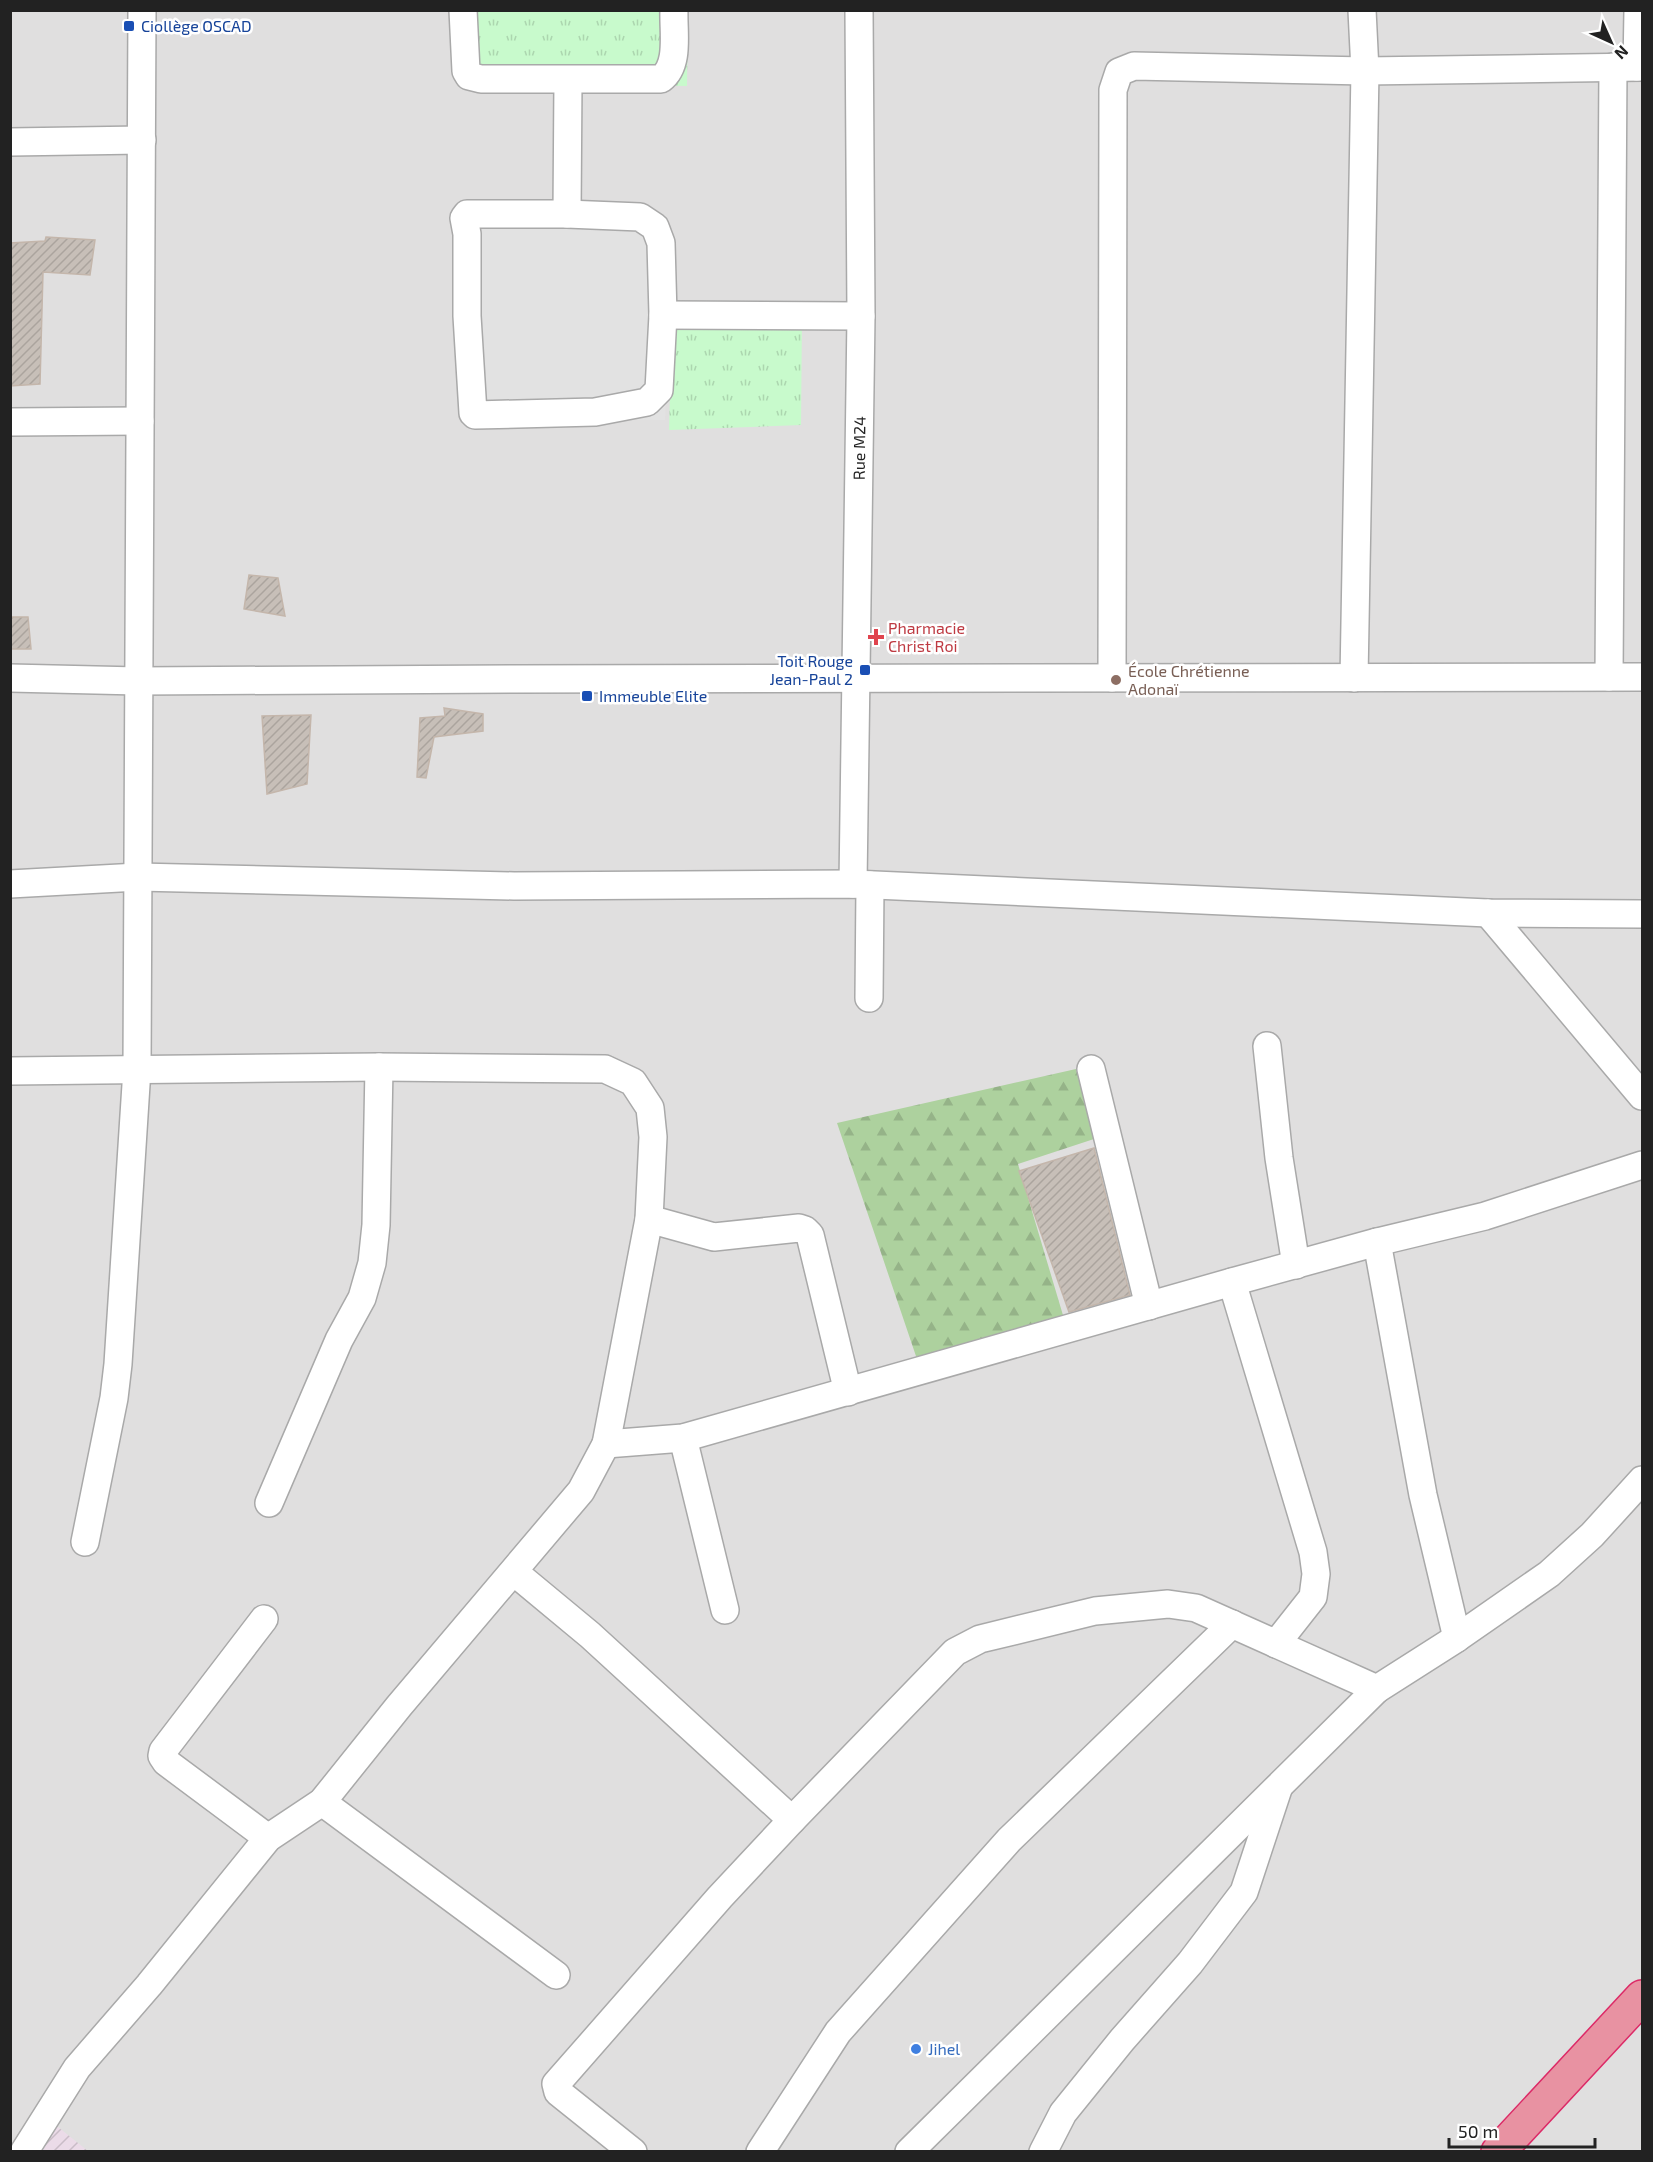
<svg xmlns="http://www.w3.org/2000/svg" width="1653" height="2162" font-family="'Exo 2',sans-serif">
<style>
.residential{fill:#e0dfdf}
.industrial{fill:url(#industrial-furrows)}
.forest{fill:url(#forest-firs)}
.park{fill:url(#park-tufts)}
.parking{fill:#e2e2e2}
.building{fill:url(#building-hatch);stroke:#c4b6ab;stroke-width:1.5}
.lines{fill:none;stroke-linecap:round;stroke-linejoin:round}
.minor-casing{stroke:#a9a9a9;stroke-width:30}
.highway-casing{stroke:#dc2a67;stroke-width:36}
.minor{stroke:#fff;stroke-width:27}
.highway{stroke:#e892a2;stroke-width:33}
.transit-dot{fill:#1a4fb4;stroke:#fff;stroke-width:2}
.health-dot{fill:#e0444e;stroke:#fff;stroke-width:2}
.education-dot{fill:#8d6e63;stroke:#fff;stroke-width:2}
.shop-dot{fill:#3f7fe0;stroke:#fff;stroke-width:2}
.labels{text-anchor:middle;stroke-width:5;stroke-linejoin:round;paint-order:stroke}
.transit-label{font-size:16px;fill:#164399;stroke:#fff;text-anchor:start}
.street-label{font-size:16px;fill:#222;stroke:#fff}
.health-label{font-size:16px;fill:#be3a42;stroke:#fff;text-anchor:start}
.education-label{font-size:16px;fill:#785e54;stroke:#fff;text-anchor:start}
.shop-label{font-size:16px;fill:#366cbe;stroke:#fff;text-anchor:start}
</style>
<defs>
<pattern id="industrial-furrows" width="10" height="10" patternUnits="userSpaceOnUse" patternTransform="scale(1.5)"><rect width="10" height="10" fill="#ebdbe8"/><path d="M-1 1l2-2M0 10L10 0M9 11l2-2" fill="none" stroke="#c9bcc7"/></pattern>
<pattern id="forest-firs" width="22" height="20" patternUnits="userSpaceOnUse" patternTransform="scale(1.5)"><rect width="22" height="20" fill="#add19e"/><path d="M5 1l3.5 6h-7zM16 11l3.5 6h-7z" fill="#95b388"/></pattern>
<pattern id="park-tufts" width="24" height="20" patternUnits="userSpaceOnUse" patternTransform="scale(1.5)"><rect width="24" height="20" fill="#c8facc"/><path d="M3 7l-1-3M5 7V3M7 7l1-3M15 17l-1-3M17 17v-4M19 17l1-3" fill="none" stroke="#acd6af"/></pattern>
<pattern id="building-hatch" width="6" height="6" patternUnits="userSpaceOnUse" patternTransform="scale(1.5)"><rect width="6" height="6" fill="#c7bfb8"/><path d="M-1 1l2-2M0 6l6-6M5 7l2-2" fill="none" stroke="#aba49e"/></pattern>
</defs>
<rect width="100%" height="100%" fill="#f2efe9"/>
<path class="residential" d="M11,11H1642V2151L88,2152L38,2111L11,2152Z"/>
<path class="industrial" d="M38,2111L88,2151L11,2152Z"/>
<path class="forest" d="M1076,1069L1094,1139L1018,1164L1065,1322L919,1365L837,1123Z"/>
<path class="park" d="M475,11H688L687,86L474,83Z
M802,316L801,425L669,430L672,320Z"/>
<path class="parking" d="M472,218L667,219L665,420L469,419Z"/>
<path class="building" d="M46,237L95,240L90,275L43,272L40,384L10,386V243L45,241Z
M249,575L278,578L285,616L244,609Z
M10,617H28L31,649H10Z
M444,708L483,714V731L434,737L426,778L417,777L420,718L445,716Z
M311,715L307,784L267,794L262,716Z
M1094,1148L1130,1295L1069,1312L1019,1171Z"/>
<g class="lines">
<g class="minor-casing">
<g id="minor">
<path d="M463,10L466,71L469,76L481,79H661C680,65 673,32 674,10"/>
<path d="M1637,67L1638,10"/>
<path d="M10,142L142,140"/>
<path d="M467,214H567L640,217L655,227L661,243L663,315L659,390L647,402L595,412L475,415L473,413L467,316V234L464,218Z"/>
<path d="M567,214L568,80"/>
<path d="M663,315L861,316"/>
<path d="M10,422L140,421"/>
<path d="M1609,677L1613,67"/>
<path d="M10,678L138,681L514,679L1642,677"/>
<path d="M1112,678L1113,90L1119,72L1134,66L1365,71L1642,67"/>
<path d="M1354,678L1365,71L1362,10"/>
<path d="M10,884L138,877L514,886L853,884L1488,913L1642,914"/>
<path id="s1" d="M853,884L861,316L859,10"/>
<path d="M1488,913L1642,1096"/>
<path d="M869,998L870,885"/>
<path d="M1267,1046L1279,1158L1296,1265"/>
<path d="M1091,1069L1149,1306"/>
<path d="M10,1071L379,1067L605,1069L633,1082L650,1108L653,1137L649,1219L606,1444L581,1491L399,1706L322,1802L268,1838L149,1985L77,2068L24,2152"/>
<path d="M649,1219L714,1237L799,1228L805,1230L810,1235L848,1392"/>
<path d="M1377,1242L1423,1495L1457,1638"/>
<path d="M1232,1282L1313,1552L1316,1574L1313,1597L1276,1644"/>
<path d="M683,1438L725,1610"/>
<path d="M606,1444L683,1438L1232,1282L1377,1242L1485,1216L1642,1165"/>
<path d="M269,1503L339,1340L362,1298L372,1263L376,1225L379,1067"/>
<path d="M85,1542L114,1398L118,1364L137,1069L142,10"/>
<path d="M514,1572L590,1635L792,1820"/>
<path d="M264,1619L163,1751L162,1756L166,1762L268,1838"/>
<path d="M322,1802L556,1975"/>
<path d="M633,2152L558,2092L556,2084L720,1897L792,1820L955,1652L980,1639L1095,1611L1168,1604L1196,1608L1377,1689L1457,1638L1549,1574L1592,1535L1642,1480"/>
<path d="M760,2152L838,2032L1009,1840L1232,1624"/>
<path d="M909,2152L1377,1689"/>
<path d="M1043,2152L1063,2113L1122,2040L1190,1963L1244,1892L1278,1789"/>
</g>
</g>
<g class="highway-casing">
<path id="highway" d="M1498,2152L1642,1997"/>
</g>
<use href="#minor" class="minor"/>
<use href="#highway" class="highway"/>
</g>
<g class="transit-dot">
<rect x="123" y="20" width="12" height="12" rx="3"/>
<rect x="859" y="664" width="12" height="12" rx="3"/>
<rect x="581" y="690" width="12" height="12" rx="3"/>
</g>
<path class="health-dot" d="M873 628h6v6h6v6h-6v6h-6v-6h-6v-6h6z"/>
<circle class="education-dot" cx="1116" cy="680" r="6"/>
<circle class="shop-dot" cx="916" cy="2049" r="6"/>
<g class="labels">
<g class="transit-label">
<text x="141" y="32">Ciollège OSCAD</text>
<text x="853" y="667" text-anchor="end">Toit Rouge<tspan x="853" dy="18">Jean-Paul 2</tspan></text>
<text x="599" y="702">Immeuble Elite</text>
</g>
<g class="street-label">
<text dy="6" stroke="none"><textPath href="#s1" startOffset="436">Rue M24</textPath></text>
</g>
<g class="health-label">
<text x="888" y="634">Pharmacie<tspan x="888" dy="18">Christ Roi</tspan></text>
</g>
<g class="education-label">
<text x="1128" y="677">École Chrétienne<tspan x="1128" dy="18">Adonaï</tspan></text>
</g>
<g class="shop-label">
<text x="928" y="2055">Jihel</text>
</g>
</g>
<rect width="1653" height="2162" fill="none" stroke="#222222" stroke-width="24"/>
<g transform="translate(1611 42) rotate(135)" stroke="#ffffff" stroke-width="4.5" paint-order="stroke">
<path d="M0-4.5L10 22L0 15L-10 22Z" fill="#222222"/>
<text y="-9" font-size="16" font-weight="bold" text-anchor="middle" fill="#222222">N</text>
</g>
<path d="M1449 2138v9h146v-9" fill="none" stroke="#222222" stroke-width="3"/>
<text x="1458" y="2138" font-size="18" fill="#222222" stroke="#ffffff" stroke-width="4.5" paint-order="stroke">50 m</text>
</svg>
